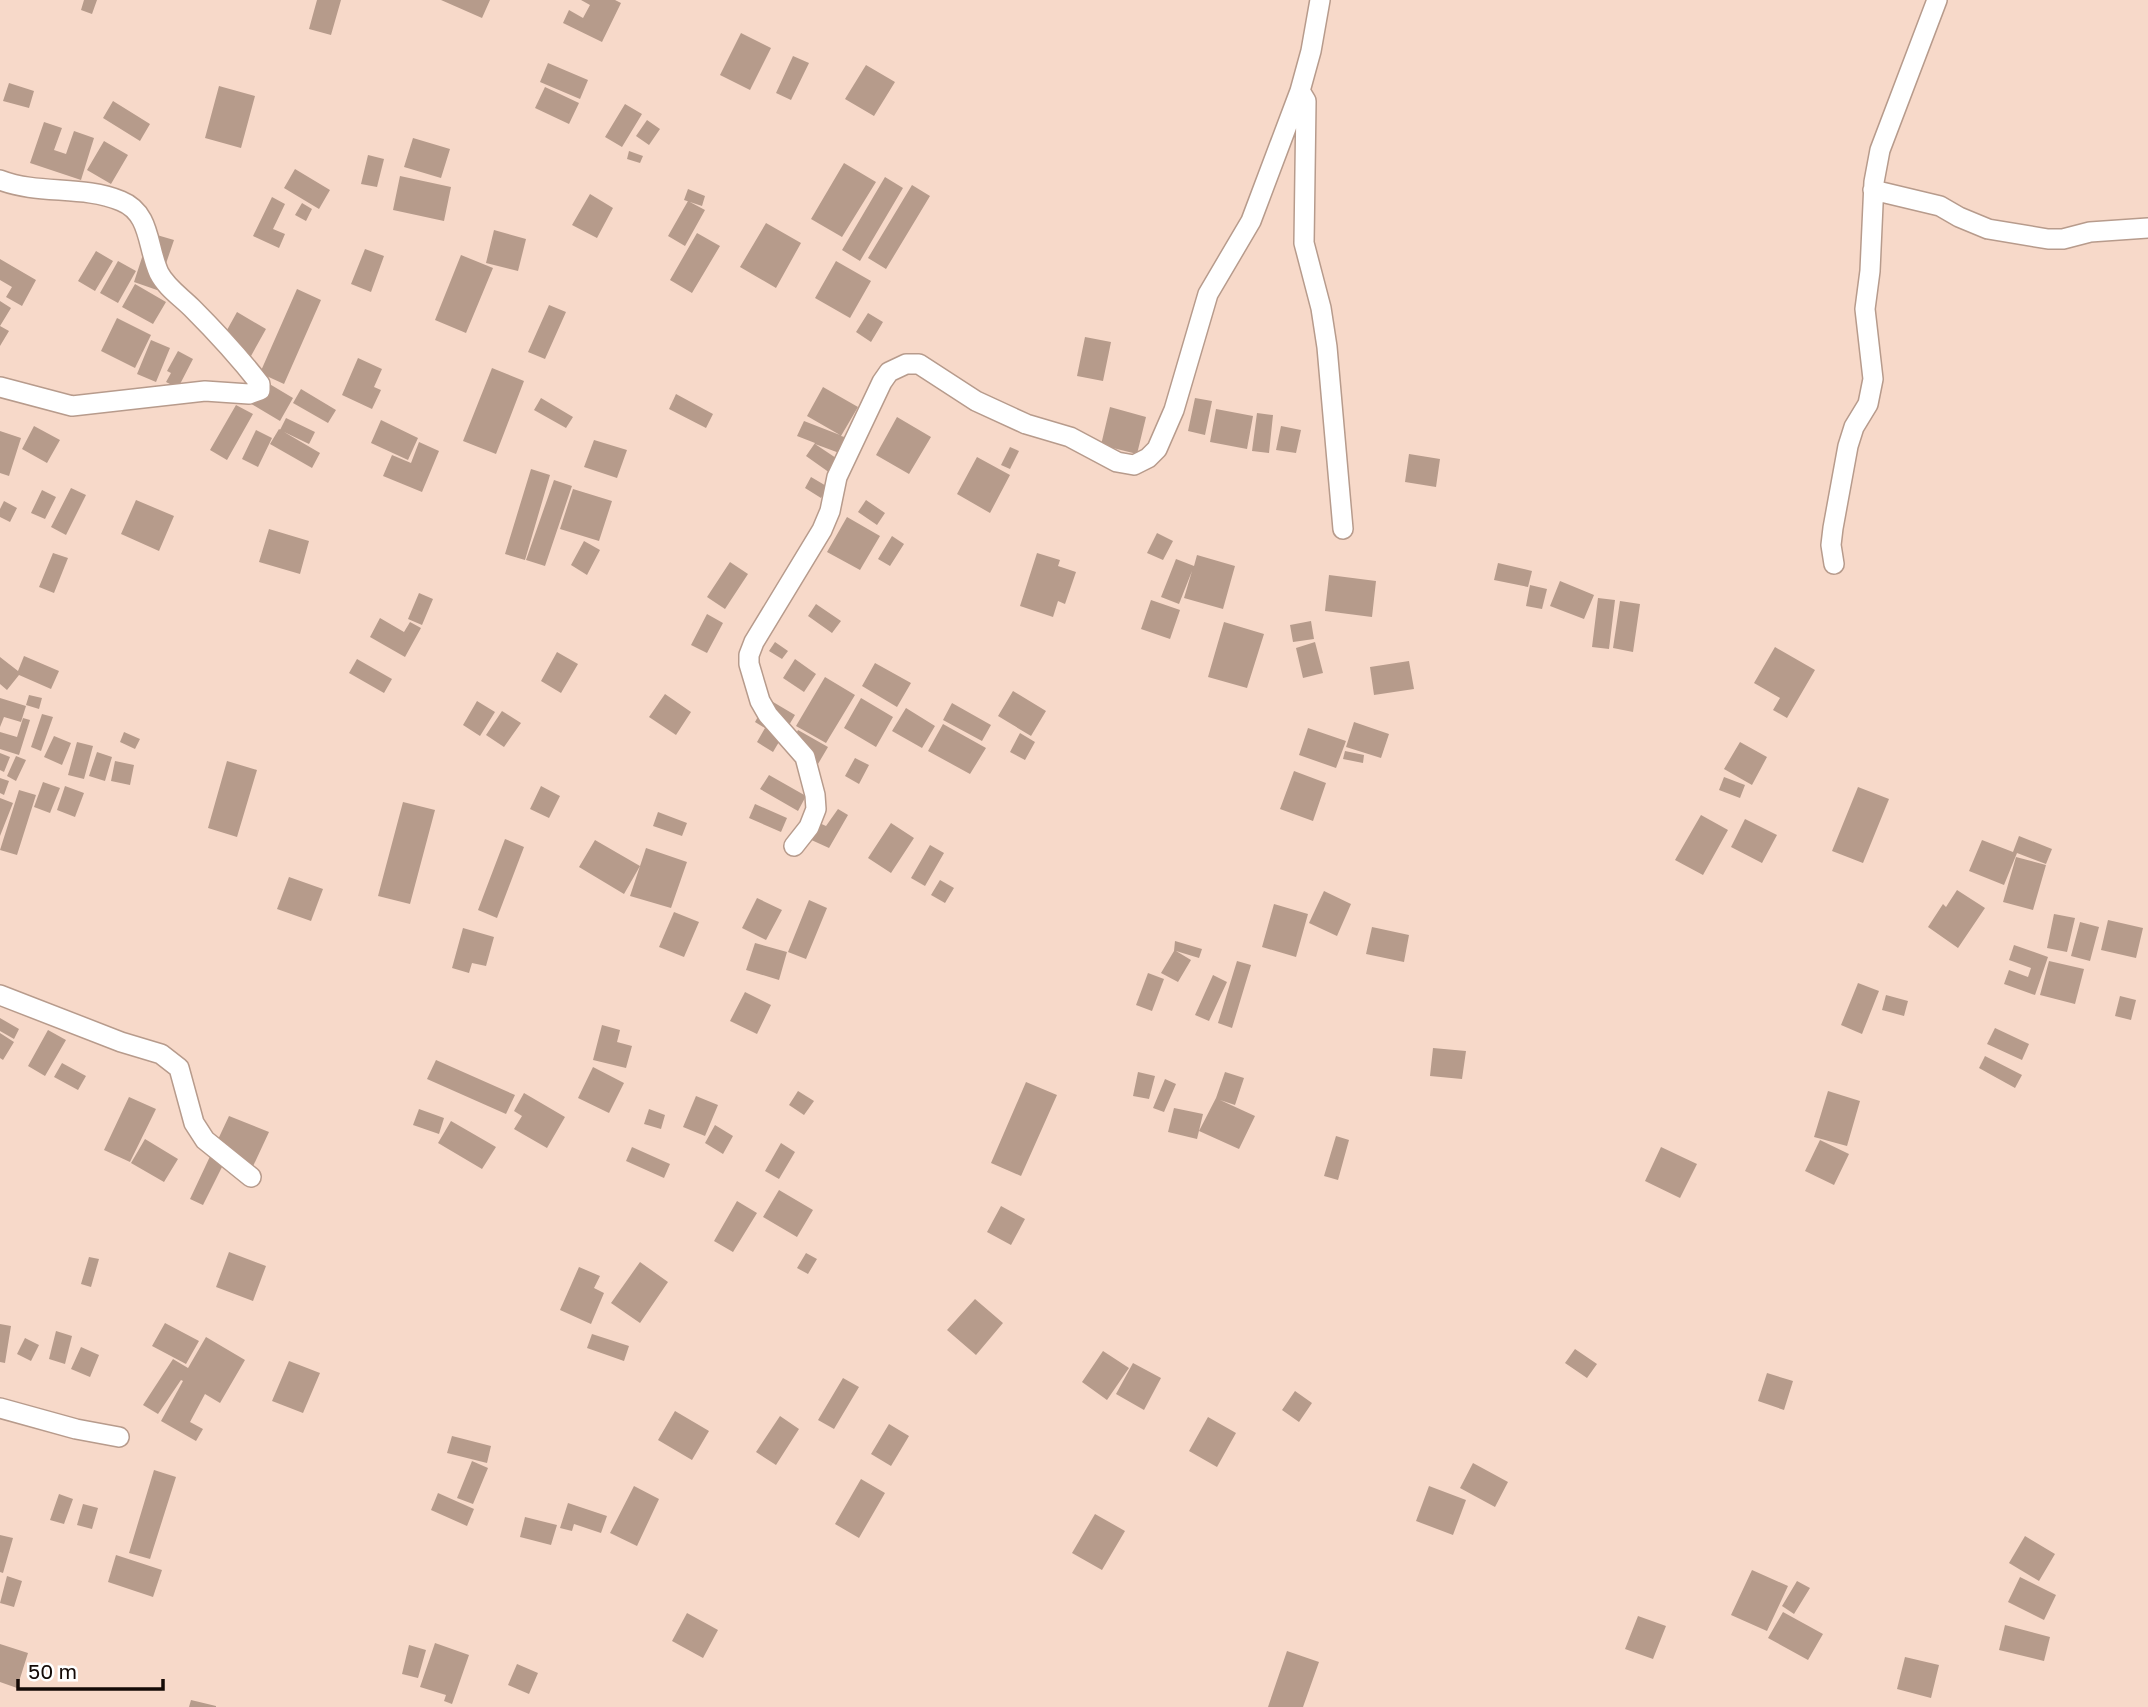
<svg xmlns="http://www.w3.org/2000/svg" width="2148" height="1707" font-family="'Golos Text',sans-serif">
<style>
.building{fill:#b69b8b}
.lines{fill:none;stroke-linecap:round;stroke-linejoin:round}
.minor-casing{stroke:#b79b8c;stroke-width:22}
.minor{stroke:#fff;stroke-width:19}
</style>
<rect width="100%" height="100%" fill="#f7d9c9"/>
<path class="building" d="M84,0H97L92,14L81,10Z
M317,0H341L331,35L309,29Z
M441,0H490L482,18Z
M581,0H615L621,3L602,42L563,23L569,10L583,18L590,5Z
M741,33L771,48L750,90L720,75Z
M793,56L809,63L791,100L776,93Z
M548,63L588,80L580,99L540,82Z
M866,65L895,82L874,116L845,99Z
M9,83L34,91L29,108L3,101Z
M219,86L255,96L241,148L205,138Z
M545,87L579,103L569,124L535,108Z
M113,101L150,124L140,141L103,118Z
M625,104L642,114L622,147L605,137Z
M647,120L660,129L649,145L636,136Z
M44,122L62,128L54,150L66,154L74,131L94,138L81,180L30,163Z
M413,138L450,149L441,178L404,167Z
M104,141L128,155L111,184L87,170Z
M629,151L643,156L640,163L627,159Z
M368,155L384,159L377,187L361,184Z
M844,163L876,182L842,237L811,219Z
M295,169L330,190L319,209L284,188Z
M400,176L451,187L444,221L393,210Z
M885,177L903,188L860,261L842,250Z
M912,185L930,196L886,269L868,258Z
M688,189L705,196L702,206L684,200Z
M590,194L613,208L597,238L572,225Z
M272,197L285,204L273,229L285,234L279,248L253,236Z
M688,201L705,210L685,246L668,236Z
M302,203L312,209L306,221L295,215Z
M766,223L801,243L776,288L740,267Z
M494,230L526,239L518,271L486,263Z
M150,233L174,240L157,290L134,282Z
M697,233L720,246L692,293L670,280Z
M365,249L384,256L371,292L351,284Z
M96,251L113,261L95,291L78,281Z
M461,255L493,268L466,333L435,320Z
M0,259L36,280L22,306L6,297L12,287L0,280Z
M118,261L136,271L118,303L100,293Z
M836,261L871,281L850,318L815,298Z
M135,284L166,302L153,324L122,307Z
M297,289L321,300L284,384L260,373Z
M0,301L11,308L0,326Z
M549,305L566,312L545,359L528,352Z
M237,312L266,329L246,365L217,348Z
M868,313L883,322L871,342L856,332Z
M117,318L151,335L135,368L101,351Z
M0,326L9,331L0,346Z
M1085,337L1111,342L1103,381L1077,376Z
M151,340L170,348L156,382L137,374Z
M178,351L193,359L178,388L166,382L171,373L167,371Z
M358,358L382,369L374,387L381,390L372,409L342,395Z
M492,368L524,381L496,454L463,441Z
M251,373L293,398L280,421L238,396Z
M823,387L858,407L841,436L848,438L842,454L815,444L839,460L830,473L806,456L815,443L797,436L804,421L840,435L807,416Z
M301,389L336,410L328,423L293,403Z
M676,394L713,414L706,428L669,409Z
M541,398L573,417L566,428L534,410Z
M1195,398L1212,401L1205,435L1188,431Z
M236,405L253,414L227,460L210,450Z
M1110,407L1146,417L1137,454L1101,445Z
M1216,409L1253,416L1247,449L1210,442Z
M1257,413L1273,415L1269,453L1252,451Z
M897,417L931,437L909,474L876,455Z
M286,418L315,432L309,444L280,430Z
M381,420L418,438L408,460L371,443Z
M34,426L60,440L47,463L22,449Z
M1281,426L1301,430L1296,453L1276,450Z
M279,429L320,453L312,468L270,444Z
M256,430L272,438L258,467L242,459Z
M0,431L21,438L9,476L0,473Z
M594,440L627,450L617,478L584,467Z
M419,442L439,451L422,492L383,476L392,455L411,463Z
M1010,447L1019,451L1010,469L1001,465Z
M1409,454L1440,459L1436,487L1405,482Z
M977,457L1010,475L990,513L957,494Z
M531,469L550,475L525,560L505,554Z
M811,477L828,487L821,498L805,488Z
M554,480L572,486L545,566L526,560Z
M71,488L86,495L66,535L51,527Z
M573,489L612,501L599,541L560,529Z
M42,490L56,497L45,519L31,513Z
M136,500L174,516L159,551L121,534Z
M866,500L885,513L877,525L858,512Z
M4,501L17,508L10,522L0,517V509Z
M847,517L880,536L860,570L827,552Z
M269,529L309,541L300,574L259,562Z
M1157,533L1173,541L1163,560L1147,553Z
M892,536L904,544L890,566L878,559Z
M584,541L600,550L587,575L571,565Z
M53,553L68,558L54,593L39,587Z
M1037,553L1060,560L1058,566L1076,572L1065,604L1058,601L1053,617L1020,606Z
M1197,555L1235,566L1223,609L1184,598L1192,571L1179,604L1161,597L1176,559L1194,566Z
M730,562L748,574L725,609L707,597Z
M1498,563L1532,571L1528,587L1494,580Z
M1329,575L1376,581L1372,617L1325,611Z
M1560,581L1594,595L1584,619L1550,606Z
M1530,585L1547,589L1542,609L1526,606Z
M419,593L433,599L422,625L408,619Z
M1598,598L1615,600L1609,649L1592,647Z
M1151,600L1180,610L1170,639L1141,629Z
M1620,601L1640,604L1633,652L1613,648Z
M816,604L841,621L832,633L808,616Z
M707,614L723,623L707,653L691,645Z
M380,618L404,632L410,622L421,628L405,657L370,637Z
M1311,621L1314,639L1293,642L1290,625Z
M1224,622L1264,634L1247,688L1208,677Z
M775,642L788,651L782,659L769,651Z
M1315,642L1323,673L1303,678L1296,648Z
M1775,647L1815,670L1787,718L1773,710L1780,698L1754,683Z
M557,652L578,664L561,693L541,681Z
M24,656L59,671L51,689L19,675L7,690L0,684V657L18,671Z
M357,659L392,679L384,693L349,673Z
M795,659L816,674L804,692L783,678Z
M1409,661L1414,689L1374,695L1370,667Z
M875,663L911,683L897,707L862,686Z
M825,677L855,695L826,743L796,726Z
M1013,691L1046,711L1031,736L998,716Z
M665,694L691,712L676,735L649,717Z
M29,695L42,698L39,709L26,705Z
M0,698L26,706L21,722L4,717L0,727Z
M861,698L893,717L876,747L844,728Z
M768,699L795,715L773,752L757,742L765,728L755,722Z
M477,701L495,712L480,736L463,725Z
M952,703L991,725L982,741L943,720Z
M906,708L935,726L922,748L892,731Z
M502,711L521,723L504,747L486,735Z
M42,714L53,717L41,751L31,747Z
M23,718L30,720L19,755L0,749V732L17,737Z
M1354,722L1389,734L1381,758L1346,747Z
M943,724L986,748L970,774L928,751Z
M1308,728L1346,741L1336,768L1299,755Z
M798,730L828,747L818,764L789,747Z
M124,732L140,739L135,749L120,742Z
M1020,733L1035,742L1025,760L1010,752Z
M54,736L71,743L62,765L44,757Z
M77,742L93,746L84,779L68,775Z
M1740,742L1767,757L1752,785L1724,769Z
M1345,751L1364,755L1363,763L1343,759Z
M97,752L112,757L105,781L89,776Z
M0,753L10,757L4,772L0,770Z
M16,756L26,760L16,781L7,776Z
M855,758L869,765L859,784L845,776Z
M115,761L134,765L130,785L111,781Z
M227,761L257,770L237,837L208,828Z
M1294,771L1326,783L1313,821L1280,809Z
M769,775L806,796L798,811L760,789Z
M1724,777L1745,785L1740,798L1719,790Z
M0,778L9,781L4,795L0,793Z
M43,782L60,788L50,813L34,807Z
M65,786L84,793L75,817L57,810Z
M541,786L560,796L549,818L530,809Z
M1858,787L1889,799L1863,863L1832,851Z
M19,790L36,795L17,855L0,850Z
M0,798L13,803L0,836Z
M403,802L435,810L410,904L378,896Z
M755,804L787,818L781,832L749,818Z
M838,809L848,815L829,848L796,833L804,816L826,826Z
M658,812L687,823L682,836L653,826Z
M1701,815L1728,830L1703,875L1675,860Z
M1745,819L1777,835L1762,863L1731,847Z
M891,823L914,838L891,873L868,858Z
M2019,836L2052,849L2046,864L2017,853L2004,885L1969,871L1982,840L2013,852Z
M505,839L524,847L497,918L478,910Z
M595,840L640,866L624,894L579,867Z
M930,845L944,853L925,886L911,878Z
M646,848L687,862L671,908L630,896Z
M2016,857L2046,865L2033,910L2003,902Z
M289,877L323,889L311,921L277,909Z
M940,880L954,888L945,903L931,895Z
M1957,890L1985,908L1958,948L1928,927L1943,904L1946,907Z
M1324,891L1351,904L1337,936L1309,923Z
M757,898L782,910L766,940L742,928Z
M809,900L827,908L806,959L788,952Z
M1274,904L1308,914L1296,957L1262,947Z
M674,912L699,922L684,957L659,947Z
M2054,914L2075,918L2067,952L2047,948Z
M2108,920L2143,928L2136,958L2101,950Z
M2080,922L2099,927L2090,961L2071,956Z
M1372,927L1409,935L1404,962L1366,954Z
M463,928L494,937L486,966L472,963L469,973L452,968Z
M1175,941L1202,949L1199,958L1176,951L1191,960L1178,982L1161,973L1174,951Z
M755,943L787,952L779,980L746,970Z
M2014,945L2048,957L2035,995L2004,984L2009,970L2028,977L2031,968L2009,960Z
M1237,961L1251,965L1232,1028L1218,1023Z
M2049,961L2084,969L2075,1004L2040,995Z
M1148,973L1164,979L1152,1011L1136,1005Z
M1213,975L1227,982L1209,1021L1195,1015Z
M1858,983L1879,991L1862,1034L1841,1025Z
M745,992L771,1005L757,1034L730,1021Z
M1886,995L1908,1001L1904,1016L1882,1010Z
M2120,996L2136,1000L2131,1020L2115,1016Z
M0,1018L19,1029L14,1039L0,1031Z
M602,1025L620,1030L617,1042L632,1046L626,1068L593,1060Z
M1995,1028L2029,1044L2022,1060L1987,1044Z
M48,1030L66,1040L45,1076L28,1066Z
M0,1033L14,1042L3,1060L0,1058Z
M1433,1048L1466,1051L1462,1079L1430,1076Z
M1985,1056L2022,1075L2015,1088L1979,1068Z
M436,1060L515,1095L506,1114L427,1079Z
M62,1063L86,1076L78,1090L54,1077Z
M593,1067L624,1083L609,1113L578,1098Z
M1138,1072L1155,1076L1149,1099L1133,1096Z
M1225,1072L1244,1078L1235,1105L1220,1100L1255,1116L1239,1149L1199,1131L1216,1098Z
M1165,1079L1176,1084L1164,1112L1153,1108Z
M1026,1082L1057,1095L1021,1176L991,1163Z
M798,1091L814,1101L804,1115L789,1105Z
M1828,1091L1860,1101L1847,1146L1814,1137Z
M524,1093L565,1117L547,1148L514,1129L522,1116L514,1111Z
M696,1096L718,1105L705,1136L683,1127Z
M129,1097L156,1109L130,1162L104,1150Z
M1174,1108L1203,1114L1197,1139L1168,1132Z
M419,1109L444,1118L439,1134L413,1125Z
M649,1109L665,1115L661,1129L644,1124Z
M229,1116L269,1132L248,1177L223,1165L203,1205L190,1199Z
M451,1121L496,1147L482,1169L438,1143Z
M715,1125L733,1136L723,1154L705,1143Z
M1336,1136L1349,1140L1338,1180L1324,1176Z
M145,1139L178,1159L164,1182L131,1163Z
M1820,1140L1849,1154L1834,1185L1805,1171Z
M781,1143L795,1152L779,1179L765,1171Z
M632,1147L670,1164L664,1178L626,1161Z
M1661,1147L1697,1164L1680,1198L1645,1181Z
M779,1190L813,1210L797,1237L763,1217Z
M737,1201L757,1213L733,1252L714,1241Z
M1001,1206L1025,1219L1011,1245L987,1232Z
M229,1252L266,1266L253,1301L216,1287Z
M806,1253L817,1259L808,1274L797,1268Z
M89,1257L99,1259L91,1287L81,1284Z
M640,1262L668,1282L640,1323L611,1303Z
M579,1267L600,1276L594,1288L604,1293L591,1324L560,1310Z
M975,1299L1003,1323L976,1355L947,1330Z
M165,1323L199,1341L186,1364L152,1346Z
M0,1324L11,1326L5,1363L0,1362Z
M56,1331L72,1336L65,1364L49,1359Z
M592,1334L629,1346L624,1361L587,1348Z
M206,1337L245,1360L220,1403L205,1394L190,1422L203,1429L196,1441L161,1421L183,1381L181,1380L158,1414L143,1405L173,1359L188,1368Z
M25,1338L39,1345L31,1361L17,1354Z
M81,1347L99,1355L90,1377L71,1369Z
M1575,1349L1597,1364L1587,1378L1565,1363Z
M1103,1351L1129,1368L1107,1400L1082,1382Z
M289,1361L320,1373L303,1413L272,1401Z
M1133,1363L1161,1378L1144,1410L1116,1394Z
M1767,1373L1793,1381L1784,1410L1758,1401Z
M843,1378L859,1387L834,1429L818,1420Z
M1295,1391L1312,1403L1299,1422L1282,1410Z
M675,1411L709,1431L692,1460L658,1440Z
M780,1416L799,1429L776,1465L756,1452Z
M1208,1417L1236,1433L1217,1467L1189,1451Z
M889,1424L909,1436L891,1466L871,1454Z
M452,1436L491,1446L487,1463L447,1453Z
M472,1461L488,1468L473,1504L457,1498Z
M1473,1463L1508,1482L1495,1507L1460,1488Z
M154,1470L176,1477L150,1559L129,1553Z
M861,1479L885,1493L859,1538L835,1524Z
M634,1486L659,1499L637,1546L610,1533Z
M1429,1486L1466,1500L1453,1535L1416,1521Z
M438,1493L474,1509L467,1526L431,1510Z
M59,1494L73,1499L64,1524L50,1520Z
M568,1503L607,1516L601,1533L574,1524L572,1531L560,1528Z
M83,1504L98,1508L92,1529L77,1525Z
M1095,1514L1125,1531L1102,1570L1072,1553Z
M525,1517L557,1525L551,1545L520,1537Z
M0,1535L13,1538L3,1573L0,1572Z
M2025,1536L2055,1554L2039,1581L2009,1563Z
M116,1555L162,1570L153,1597L108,1582Z
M1752,1570L1788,1586L1767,1631L1731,1615Z
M7,1576L22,1581L14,1607L0,1603Z
M2020,1577L2056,1595L2044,1620L2008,1602Z
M1797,1581L1810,1588L1794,1614L1782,1606Z
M1783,1612L1823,1634L1808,1660L1768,1638Z
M687,1613L718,1630L703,1658L672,1641Z
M1638,1616L1666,1626L1653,1659L1625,1649Z
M2005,1625L2050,1637L2044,1661L1999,1650Z
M435,1643L469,1655L452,1704L444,1701L446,1695L420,1687Z
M0,1644L28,1653L17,1688L0,1682Z
M409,1645L426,1650L418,1678L402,1674Z
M1287,1651L1319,1662L1303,1707H1268Z
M1905,1657L1939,1665L1931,1698L1897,1689Z
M517,1664L538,1673L529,1694L508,1685Z
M191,1700L216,1706V1707H189Z"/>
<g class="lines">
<g class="minor-casing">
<path id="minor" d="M1300,91L1306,101L1304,243L1321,308L1327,347L1343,529
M0,180C39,195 82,185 121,201C151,213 147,247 159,273C166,287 181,297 192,308C216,332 239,357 260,384V390L249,394L205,391L72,406L0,387
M1873,190L1940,206L1959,217L1988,229L2048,239H2063L2090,232L2148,228
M1834,564L1831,545L1833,528L1848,446L1854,427L1868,404L1873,379L1865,309L1870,271L1874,182L1880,150L1937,0
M794,846L809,827L816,809L815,795L805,757L768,715L760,701L749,664V655L754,642L822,530L830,511L837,477L882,382L889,372L906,364H919L976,401L1026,424L1070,437L1117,462L1134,465L1148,458L1157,449L1174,410L1208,294L1251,221L1300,91L1311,51L1320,0
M0,995L121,1042L161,1054L179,1068L194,1123L205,1140L251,1177
M0,1408L76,1429L119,1437"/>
</g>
<use href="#minor" class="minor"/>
</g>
<path d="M18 1679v10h145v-10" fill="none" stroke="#140a06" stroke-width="3.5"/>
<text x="28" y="1679" font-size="21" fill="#140a06" stroke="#ffffff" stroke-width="5" paint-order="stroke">50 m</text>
</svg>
